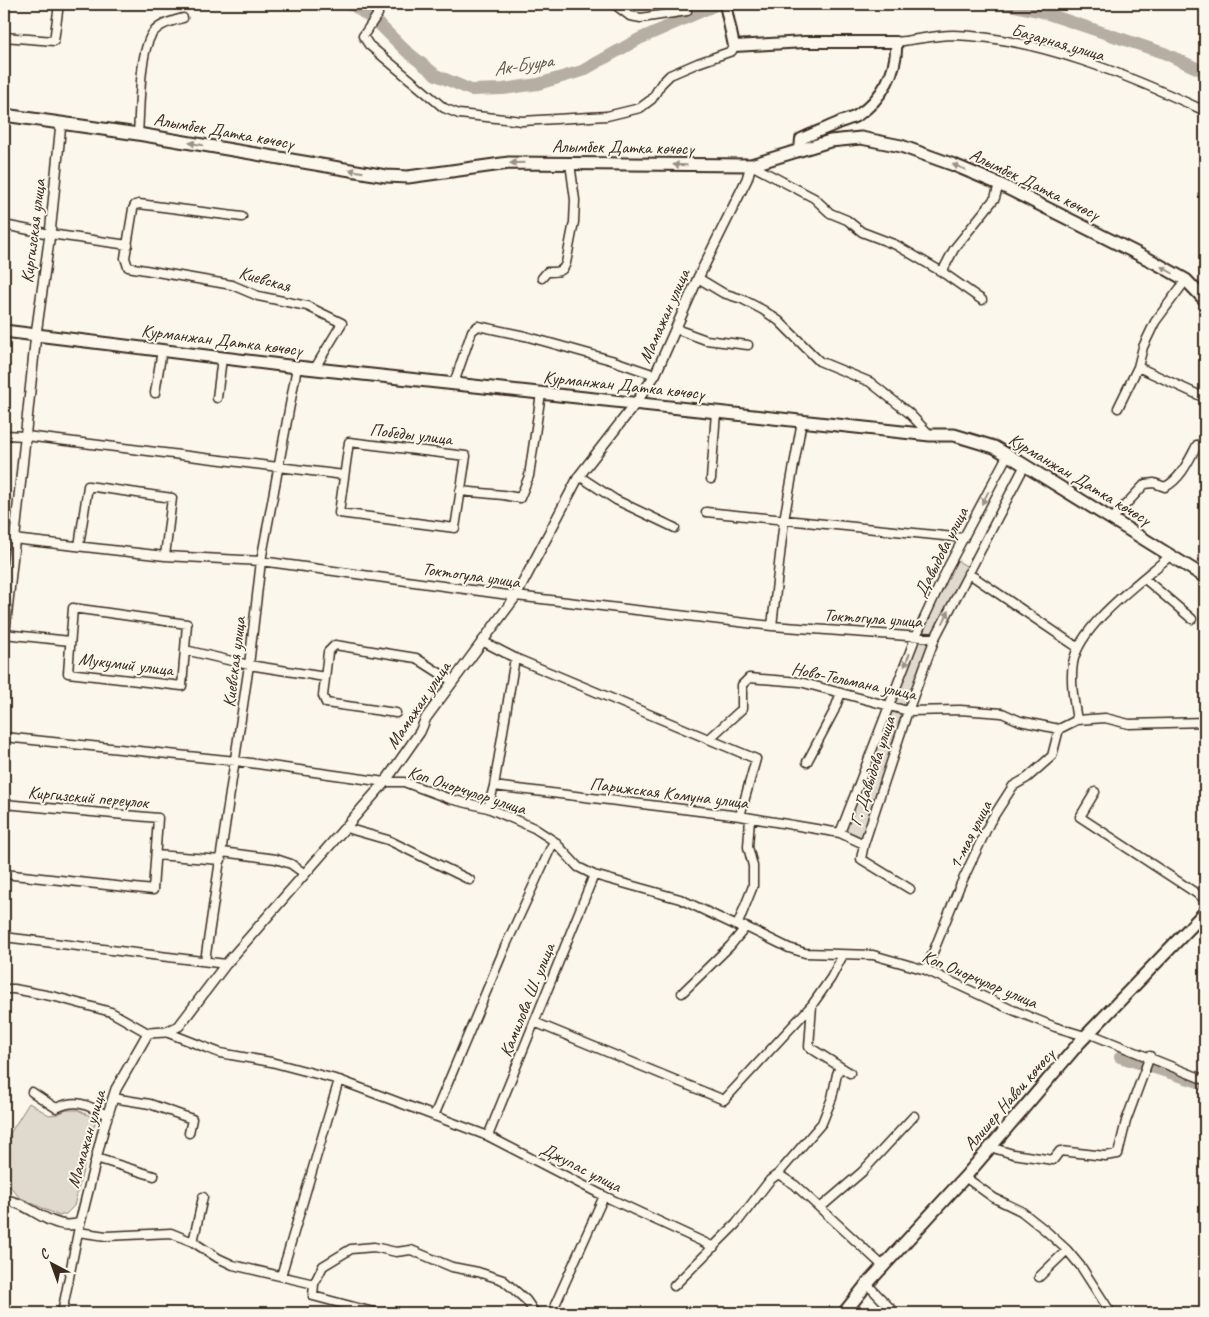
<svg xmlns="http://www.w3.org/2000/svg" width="1209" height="1317" font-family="Caveat,sans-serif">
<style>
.green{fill:#dfd9ce;stroke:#8d8276}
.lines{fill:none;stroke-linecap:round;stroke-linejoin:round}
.river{stroke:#b6aea2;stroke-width:12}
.minor-casing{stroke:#3b2a1e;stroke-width:11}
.tertiary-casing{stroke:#3b2a1e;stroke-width:12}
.secondary-casing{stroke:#3b2a1e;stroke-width:14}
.primary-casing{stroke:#3b2a1e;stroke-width:15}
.minor{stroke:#fbf7ec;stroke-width:8}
.tertiary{stroke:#fbf7ec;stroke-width:9}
.secondary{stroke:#fbf7ec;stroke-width:10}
.primary{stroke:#fbf7ec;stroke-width:11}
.oneway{fill:#9b9085}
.labels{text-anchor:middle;stroke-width:4;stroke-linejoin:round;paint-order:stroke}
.street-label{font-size:18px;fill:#3b2a1e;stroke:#fbf7ec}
.water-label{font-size:19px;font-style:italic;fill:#605246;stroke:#fbf7ec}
</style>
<rect width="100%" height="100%" fill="#fbf7ec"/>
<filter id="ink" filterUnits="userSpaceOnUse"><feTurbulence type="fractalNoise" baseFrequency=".02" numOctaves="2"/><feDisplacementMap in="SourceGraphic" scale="10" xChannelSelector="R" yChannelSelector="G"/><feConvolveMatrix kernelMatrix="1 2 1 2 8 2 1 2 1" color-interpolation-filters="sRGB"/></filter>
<g filter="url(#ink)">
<path class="green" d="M956,560L968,567L935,633L922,632Z
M917,640L929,644L906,708L892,703Z
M891,711L903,716L862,837L846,830Z
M29,1103L49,1115L58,1114L66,1110H78L96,1119L74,1206L66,1214L59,1216L19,1197L4,1179V1143Z"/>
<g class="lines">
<path class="river" d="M346,4L354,6L380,25L405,50L436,75L471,90L503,89L538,84L582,71L639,39L718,4
M1005,4L1042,12L1164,53L1205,72
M1120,1057L1205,1084"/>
<g class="minor-casing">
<path id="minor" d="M372,4L378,14L363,36L369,45L444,108L459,114L522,121L607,116L640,108L652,99L661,84L670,75L698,63L732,51L734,46
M614,4L630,16L641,18L687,11
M4,37L54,41L59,4
M896,42C915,40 935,35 953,35C1037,37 1130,76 1205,111
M138,134C140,110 139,53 152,34C159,24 172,21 183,18
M751,165L814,198L830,213L847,220L862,232L896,245L942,272L982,300
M242,217L139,204L135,205L133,209L125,258L128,267L232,285L258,296L307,306L342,323L315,368
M4,225L50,234L128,245
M942,272L954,249L995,198L999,184
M542,278L547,272C556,272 563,273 566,263L574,222L575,200L570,163
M698,278L723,293L742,299L763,310L779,321L819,361L870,382L909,413L930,435
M676,329L706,340L748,345
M1138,367L1205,398
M454,383L472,331L478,326L525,336L611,360L655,375
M155,393L162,350
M217,398L222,358
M1118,408L1138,367L1143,347L1155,322L1186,280
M4,435L26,436L344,475
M349,442L466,456L455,528L339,513Z
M579,476L616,500L675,528
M711,479L716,412
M460,491L503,495L520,498L529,476L541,393
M706,512L964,538
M1112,519L1145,484L1154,483L1165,487C1181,479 1189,460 1197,445L1205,448
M4,538L165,556L261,561L516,596L772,626L935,638
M79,546L88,486L172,498L165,556
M968,573L1077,647
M1145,579L1192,619
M73,608L187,624L182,686L68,673Z
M772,626L784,520L802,421
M4,634L70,641
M482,641L515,658L756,759L740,816
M185,650L249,665L325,677
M396,713L326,703L323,696L328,652L335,645L416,658L452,681
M1077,720C1074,702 1070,682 1073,663C1080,624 1142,581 1171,555
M4,737L236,761L385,782H404L450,799L488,808L534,828L554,841L578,867L594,875L680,899L737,926L746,927L789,948L805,953L873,955L926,970L1008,1008L1055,1027L1085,1036
M709,739L742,709V685L749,678L800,682L908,711L960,710L1002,713L1020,721L1059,729L1077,720L1105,718L1129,724L1205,722
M807,762L834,711L841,693
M494,786L740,816L840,833L864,844
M1095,792L1080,817L1205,899
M4,804L158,818L153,890L4,874
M488,808L494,786L515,658
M346,828L388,840L470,880
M840,833L916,636L948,567L1008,454
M222,852L276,859L291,864L305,874
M156,855L221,860
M910,889L861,859L864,844L908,711L935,638L1025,465
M1196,922L1205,928
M737,926L753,886V866L748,847L750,818
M4,937L226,964
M843,955L831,978L812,1005L809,1047L850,1073
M205,961L249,665L261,561L297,367
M926,970L959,888L990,822L1013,786L1027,778L1052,756L1059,729
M4,989H14L56,997L111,1012L148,1033
M682,993L730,946L746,927
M534,1022L724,1100L812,1005
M166,1032L220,1053L271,1062L339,1080L488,1136L604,1196L714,1247
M1088,1033L1205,1080
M32,1092L56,1108C78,1098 86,1105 107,1115
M113,1098L150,1104L192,1119L189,1133
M434,1116L505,947L554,841
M488,1136L594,875
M990,1147L1013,1154L1053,1160L1060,1151L1105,1156L1118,1154L1126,1121L1150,1056
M96,1158L154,1176
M778,1174L795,1185L883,1266
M965,1177L994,1198L1021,1211L1045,1230L1067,1250L1082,1268L1111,1313
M820,1208L862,1172L914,1116
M78,1232L106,1236L171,1233L193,1242L218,1258L233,1265L314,1284
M193,1242L203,1197
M281,1276L339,1080
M1039,1277L1067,1250
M867,1284L895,1313
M674,1286L736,1224L770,1180L778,1174L822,1123L832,1098L837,1074L840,1067
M555,1305L604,1196
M62,1313L79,1227
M377,1313L313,1296L314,1284L323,1266L351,1249L374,1247L396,1252L411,1250L452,1267L478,1272L503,1280L526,1300L535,1313"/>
</g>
<g class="tertiary-casing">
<path id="tertiary" d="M4,640L36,334L50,234L61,123
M4,1200C27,1202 45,1224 68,1225C72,1225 77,1224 80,1223L105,1123L116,1089L148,1033L166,1032L179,1026L226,964L385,782L420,732L426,718L516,596L579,476L635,404L655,375L698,278L747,179L751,165"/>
</g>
<g class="secondary-casing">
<path id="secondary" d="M725,4L734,46L805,42H896C898,70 882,99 858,115C853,118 846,120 840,122C827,128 814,133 801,139L800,150"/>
</g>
<g class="primary-casing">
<path id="primary" d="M4,115L138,134L386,176L408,177L509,163L751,165L830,141L861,138L901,146L954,165L999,184L1154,262L1186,280L1205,300
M4,331L297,367L930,435H954L994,447L1013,458L1205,577
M844,1313L867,1284L965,1177L1080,1042L1205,912"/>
</g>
<use href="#minor" class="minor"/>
<use href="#tertiary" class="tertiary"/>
<use href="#secondary" class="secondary"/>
<use href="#primary" class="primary"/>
</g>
<defs><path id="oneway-solid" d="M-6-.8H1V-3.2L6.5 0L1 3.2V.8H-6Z" transform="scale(1.25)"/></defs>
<g class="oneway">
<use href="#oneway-solid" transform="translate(196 144) rotate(-170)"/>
<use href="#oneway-solid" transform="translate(517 163) rotate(179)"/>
<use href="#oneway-solid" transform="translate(680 165) rotate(-179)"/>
<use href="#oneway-solid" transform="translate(959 167) rotate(-158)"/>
<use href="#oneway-solid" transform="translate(356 171) rotate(-170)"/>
<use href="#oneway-solid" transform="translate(1167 270) rotate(-150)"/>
<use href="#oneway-solid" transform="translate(985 498) rotate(118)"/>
<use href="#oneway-solid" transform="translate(946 617) rotate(-63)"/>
<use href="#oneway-solid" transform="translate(907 660) rotate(111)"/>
</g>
</g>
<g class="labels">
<g class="street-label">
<text transform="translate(1058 42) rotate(16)" y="6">Базарная улица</text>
<text transform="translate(224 131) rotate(10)" y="6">Алымбек Датка көчөсү</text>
<text transform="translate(623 147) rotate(1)" y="6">Алымбек Датка көчөсү</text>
<text transform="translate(1035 184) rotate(26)" y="6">Алымбек Датка көчөсү</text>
<text transform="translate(33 231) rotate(-83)" y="6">Киргизская улица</text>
<text transform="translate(265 279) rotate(16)" y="6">Киевская</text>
<text transform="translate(664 316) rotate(-66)" y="6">Мамажан улица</text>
<text transform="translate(222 340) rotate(7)" y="6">Курманжан Датка көчөсү</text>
<text transform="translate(624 385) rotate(6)" y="6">Курманжан Датка көчөсү</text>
<text transform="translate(411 434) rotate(7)" y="6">Победы улица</text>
<text transform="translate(1080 479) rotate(31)" y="6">Курманжан Датка көчөсү</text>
<text transform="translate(941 552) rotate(-63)" y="6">Давыдова улица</text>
<text transform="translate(471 575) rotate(8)" y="6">Токтогула улица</text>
<text transform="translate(873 618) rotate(4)" y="6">Токтогула улица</text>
<text transform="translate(234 662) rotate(-83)" y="6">Киевская улица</text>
<text transform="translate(126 664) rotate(7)" y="6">Мукумий улица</text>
<text transform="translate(854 681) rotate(12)" y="6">Ново-Тельмана улица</text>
<text transform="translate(418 705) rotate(-56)" y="6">Мамажан улица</text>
<text transform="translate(872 771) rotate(-72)" y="6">Г. Давыдова улица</text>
<text transform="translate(467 790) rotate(18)" y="6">Коп Онорчулор улица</text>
<text transform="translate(669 793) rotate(7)" y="6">Парижская Комуна улица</text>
<text transform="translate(88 797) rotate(5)" y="6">Киргизский переулок</text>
<text transform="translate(970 835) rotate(-63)" y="6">1-мая улица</text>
<text transform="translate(980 979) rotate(23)" y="6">Коп Онорчулор улица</text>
<text transform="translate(527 1000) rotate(-68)" y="6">Камилова Ш. улица</text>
<text transform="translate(1009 1099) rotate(-49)" y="6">Алишер Навои көчөсү</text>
<text transform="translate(86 1139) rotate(-74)" y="6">Мамажан улица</text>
<text transform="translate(581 1167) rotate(27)" y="6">Джупас улица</text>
</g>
<g class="water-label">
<text transform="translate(523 64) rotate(-9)" y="7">Ак-Буура</text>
</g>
</g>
<rect width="1209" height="1317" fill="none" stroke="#fbf7ec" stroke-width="20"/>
<rect x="10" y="10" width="1189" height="1297" fill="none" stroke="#3b2a1e" stroke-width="2" filter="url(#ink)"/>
<g transform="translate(52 1264) rotate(319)" stroke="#fbf7ec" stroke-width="4" paint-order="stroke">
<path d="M0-4L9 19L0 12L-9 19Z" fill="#3b2a1e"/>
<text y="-8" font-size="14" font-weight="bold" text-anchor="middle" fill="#3b2a1e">С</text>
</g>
</svg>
